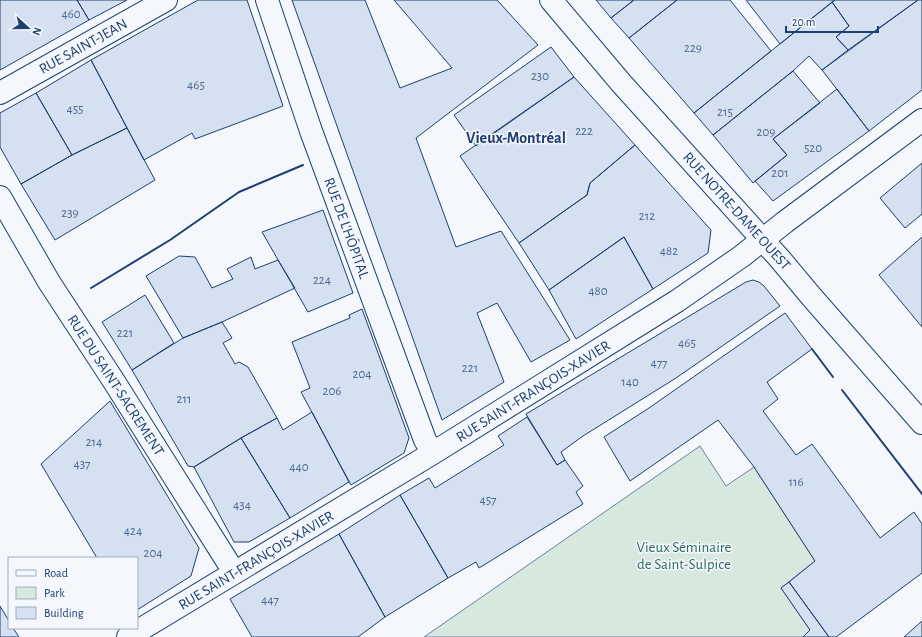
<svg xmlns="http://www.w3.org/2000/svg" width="922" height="637" font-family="'Alegreya Sans',sans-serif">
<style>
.green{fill:#d7e8df;stroke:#687fa3}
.building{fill:#d5e0f0;stroke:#1d3f73}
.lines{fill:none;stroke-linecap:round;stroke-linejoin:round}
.minor-casing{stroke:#1d3f73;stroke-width:24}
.minor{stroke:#f4f7fb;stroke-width:22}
.wall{stroke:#1d3f73;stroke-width:2}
.labels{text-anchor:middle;stroke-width:3;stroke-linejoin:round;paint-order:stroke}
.number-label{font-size:13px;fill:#4b6792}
.street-label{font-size:15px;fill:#1d3f73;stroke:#f4f7fb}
.park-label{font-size:15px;fill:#2c6c60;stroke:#f4f7fb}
.neighbourhood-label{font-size:16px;font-weight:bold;fill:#1d3f73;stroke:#f4f7fb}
</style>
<rect width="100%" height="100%" fill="#f4f7fb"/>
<path class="green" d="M700,446L726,486L754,467L815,561L781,588L810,630L803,637H424Z"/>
<path class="building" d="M0,0H77L89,20L0,70Z
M77,0H127L89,20Z
M198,0H247L283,106L195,139L192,133L144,160L91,60Z
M292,0H365L400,88L452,68L394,0H497L538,45L416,138L456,247L501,231L570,340L531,362L497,303L477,313L504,382L442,420Z
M596,0H634L611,18Z
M634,0H677L629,38L611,18Z
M677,0H730L771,51L694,113L629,38Z
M746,0H835L780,44Z
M835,0H918L848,50L836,37L849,26L832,2Z
M918,0H922V90L869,131L822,70Z
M832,2L849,26L836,37L848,50L822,70L809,56L793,71L713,135L694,113Z
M551,47L574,77L476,146L454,115Z
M91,60L127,128L72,155L36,93Z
M793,71L820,103L773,139L787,155L753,183L713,135Z
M574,77L635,145L590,183L587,195L519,243L460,156Z
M837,89L869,131L773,201L755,181L787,155L773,139Z
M36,93L72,155L21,184L0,147V113Z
M127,128L155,180L55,240L21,184L72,155Z
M635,145L711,230L708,253L653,289L624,237L549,290L519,243L587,195L590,183Z
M922,163V214L905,228L880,198Z
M323,210L353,293L308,312L262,232Z
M624,237L653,289L576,339L549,290Z
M922,237V327L879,275Z
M179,256L195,257L212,288L233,279L227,269L251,257L255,269L278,260L295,288L222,322L183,338L146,276Z
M753,280L759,282L764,286L780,306L676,378L583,436L561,452L565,460L557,465L526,414L746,282Z
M145,295L174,343L132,370L102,322Z
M362,309L409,438L404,453L351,485L301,392L310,388L292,342L350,318L349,315Z
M785,313L812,349L767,382L778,399L763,411L796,455L812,444L880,538L914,512L922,524V573L836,637H829L789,582L815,561L754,467L718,420L630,481L604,437L649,408Z
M222,322L232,338L223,343L235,364L239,362L248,367L277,418L241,438L194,467L188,466L132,370L183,338Z
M110,401L199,548L191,576L137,610V558H97L41,464Z
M312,412L349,482L290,518L241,438L277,418L283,430Z
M527,417L557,465L565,460L583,486L576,492L583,504L479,568L476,562L448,578L400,495L429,478L435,488L504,445L498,436Z
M241,438L290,518L249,542H234L194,467Z
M400,495L448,578L385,617L339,534Z
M339,534L385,617L358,637H252L230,599Z
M789,582L829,637H803L810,630L781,588Z
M0,606L9,621V628H13L19,637H0Z
M922,621V637H904Z"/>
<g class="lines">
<g class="minor-casing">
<path id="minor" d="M267,0L311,131L425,440L433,453
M551,0L622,84L780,259L810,295L922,423
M0,93L166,0
M0,197L49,282L115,383L234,572
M128,637L433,453L677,301L742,256L785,222L922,120"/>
</g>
<use href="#minor" class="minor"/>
<path class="wall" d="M91,288L170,240L239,192L303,165
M812,349L833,377
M842,390L922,494"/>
</g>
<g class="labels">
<g class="number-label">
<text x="71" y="18">460</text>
<text x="693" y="52">229</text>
<text x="540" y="80">230</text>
<text x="196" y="89">465</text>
<text x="75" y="113">455</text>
<text x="725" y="116">215</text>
<text x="584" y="135">222</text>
<text x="766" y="136">209</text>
<text x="813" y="152">520</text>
<text x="780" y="177">201</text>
<text x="70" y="217">239</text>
<text x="647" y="220">212</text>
<text x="669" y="255">482</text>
<text x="322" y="284">224</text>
<text x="598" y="295">480</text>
<text x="125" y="337">221</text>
<text x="687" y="347">465</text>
<text x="659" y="367">477</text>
<text x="470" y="372">221</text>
<text x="362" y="378">204</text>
<text x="630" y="386">140</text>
<text x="332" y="395">206</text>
<text x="184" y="403">211</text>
<text x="94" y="446">214</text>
<text x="82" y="468">437</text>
<text x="299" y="471">440</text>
<text x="796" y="486">116</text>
<text x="488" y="504">457</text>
<text x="242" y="509">434</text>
<text x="133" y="535">424</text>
<text x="153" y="557">204</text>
<text x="270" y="604">447</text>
</g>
<g class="street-label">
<text transform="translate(83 46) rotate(-29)" y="5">RUE SAINT-JEAN</text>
<text transform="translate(737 211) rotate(48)" y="5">RUE NOTRE-DAME OUEST</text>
<text transform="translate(347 228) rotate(70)" y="5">RUE DE L'HÔPITAL</text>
<text transform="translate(116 385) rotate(57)" y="5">RUE DU SAINT-SACREMENT</text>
<text transform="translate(533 391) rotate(-32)" y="5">RUE SAINT-FRANÇOIS-XAVIER</text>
<text transform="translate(256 560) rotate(-31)" y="5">RUE SAINT-FRANÇOIS-XAVIER</text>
</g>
<g class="park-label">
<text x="684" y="552">Vieux Séminaire<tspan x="684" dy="17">de Saint-Sulpice</tspan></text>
</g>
<g class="neighbourhood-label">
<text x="516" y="143">Vieux-Montréal</text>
</g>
</g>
<rect x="8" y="557" width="130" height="72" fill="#f4f7fb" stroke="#9eadc5"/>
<rect x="16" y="570" width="20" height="6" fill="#f4f7fb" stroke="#9eadc5"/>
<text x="44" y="577" font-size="12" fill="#1d3f73">Road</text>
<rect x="16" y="587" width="20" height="12" fill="#d7e8df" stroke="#9eadc5"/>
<text x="44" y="597" font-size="12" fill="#1d3f73">Park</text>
<rect x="16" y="607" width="20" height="12" fill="#d5e0f0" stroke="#9eadc5"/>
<text x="44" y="617" font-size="12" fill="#1d3f73">Building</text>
<g transform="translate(28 28) rotate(111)" stroke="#f4f7fb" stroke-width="3" paint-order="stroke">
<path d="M0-3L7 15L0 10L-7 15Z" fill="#1d3f73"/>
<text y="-6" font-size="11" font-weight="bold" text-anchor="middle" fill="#1d3f73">N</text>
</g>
<path d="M786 26v6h92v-6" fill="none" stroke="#1d3f73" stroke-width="2"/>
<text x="792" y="26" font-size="12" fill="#1d3f73" stroke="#f4f7fb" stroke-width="3" paint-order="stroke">20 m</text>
</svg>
